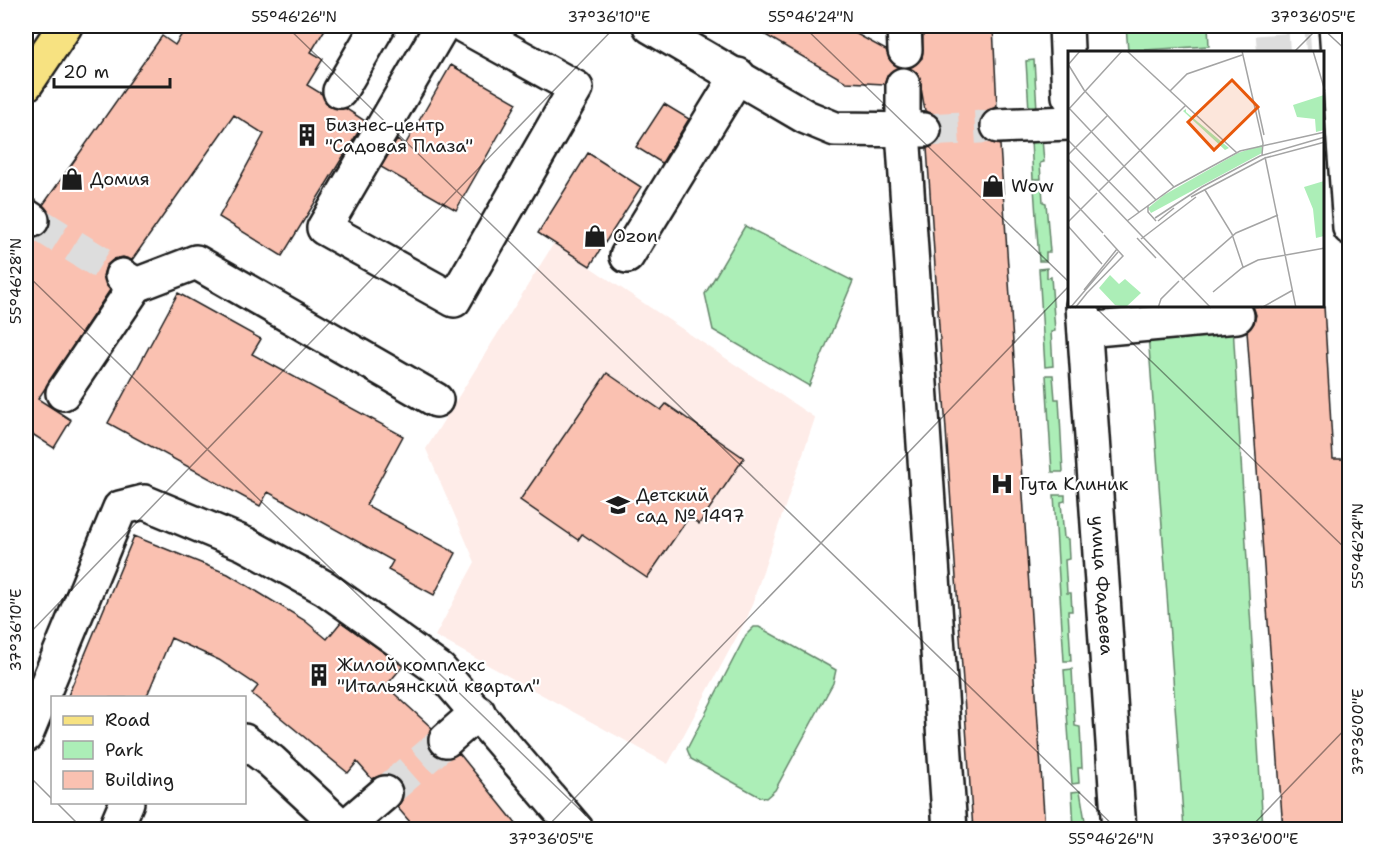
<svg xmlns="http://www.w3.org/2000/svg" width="1375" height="855" font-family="'Shantell Sans',sans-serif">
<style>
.built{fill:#feece8}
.green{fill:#aceeb7;stroke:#64856a;stroke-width:1.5}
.building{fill:#fac1b1;stroke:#1c1c1c;stroke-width:1.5}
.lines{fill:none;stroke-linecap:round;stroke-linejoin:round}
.minor-tunnel{stroke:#ddd;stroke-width:33;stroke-dasharray:33 16;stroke-linecap:butt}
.minor-casing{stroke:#1c1c1c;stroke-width:38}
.major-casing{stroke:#1c1c1c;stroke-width:38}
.minor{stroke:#fff;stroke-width:33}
.major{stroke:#f7e281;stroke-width:33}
.ticks{fill:none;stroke:#1c1c1c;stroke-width:1.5;stroke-opacity:0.45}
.labels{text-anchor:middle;stroke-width:4.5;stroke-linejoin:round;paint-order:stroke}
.poi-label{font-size:18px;fill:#1c1c1c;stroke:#fff;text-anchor:start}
.street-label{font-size:18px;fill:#1c1c1c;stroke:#fff}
.inset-road{fill:none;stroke:#a4a4a4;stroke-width:1.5}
.view{fill:#e8590c;fill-opacity:0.15;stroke:#e8590c;stroke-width:3}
.inset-edge{fill:none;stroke:#1c1c1c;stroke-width:3}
.neatline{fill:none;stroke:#1c1c1c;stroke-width:2}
.ticks-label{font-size:15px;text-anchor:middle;fill:#1c1c1c}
</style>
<rect width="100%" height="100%" fill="#fff"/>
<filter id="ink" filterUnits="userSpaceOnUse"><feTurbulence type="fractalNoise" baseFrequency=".0167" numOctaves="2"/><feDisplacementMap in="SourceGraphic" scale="12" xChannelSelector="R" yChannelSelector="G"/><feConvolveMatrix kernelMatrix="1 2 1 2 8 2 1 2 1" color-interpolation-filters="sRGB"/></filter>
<g filter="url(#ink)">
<path class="built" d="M554,243L815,418L748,616L668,764L435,636L475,562L426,449Z"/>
<path class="green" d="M1126,26H1208L1209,46L1128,51Z
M1034,60L1037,110H1029L1026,61Z
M1042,139L1044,162L1040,163L1041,179H1033L1031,140Z
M1042,186L1043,202L1046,203L1050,252H1046V261H1039L1034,187Z
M745,226L853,281L809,386L713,330L705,294Z
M1047,268V278L1051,277L1055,331L1051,332L1053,366L1045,367L1039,269Z
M1233,326L1263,829H1184L1148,333Z
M1046,375H1053L1055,399H1059L1063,472H1052Z
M1054,495H1065V501L1061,502L1064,538L1068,539L1069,559L1065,560L1067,593H1071L1072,611H1068L1071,661H1064Z
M754,627H759L836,670L833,683L775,790L766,798L760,797L691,759L687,749L746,635Z
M1072,669L1075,726L1080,727L1082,768H1078L1079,783L1072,784L1064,670Z
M1080,791L1086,827L1074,829L1072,792Z"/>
<path class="building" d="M187,26H327L311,52L323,59L307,85L322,94L330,107L345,108L365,121L282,256L219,217L264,134L234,115L132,260L123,257L114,259L106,266L103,276L110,290L38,399L71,420L54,448L26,430V237H40L47,231L51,221L48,211L43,205L162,36L175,45Z
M750,26H842L886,50L890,60L899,67L887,75L884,84L846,82Z
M923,26H993L997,107L988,110L982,117L979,127L983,136L989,142L1000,145L1045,830H973L927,148L940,140L943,130L940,120L934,114L925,111L919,76L909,68L922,58Z
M451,65L517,103L456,210L381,167L397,140L405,145Z
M664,104L689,119L662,163L636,147Z
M588,153L641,187L590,266L538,233Z
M178,293L261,339L252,354L403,436L366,505L456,553L434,595L388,570L393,561L268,492L260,506L108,423Z
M1253,306H1324L1333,459H1344L1350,549V830H1283L1247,331L1254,323L1256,315Z
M607,373L661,410L666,404L744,458L699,524L689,517L647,578L582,534L578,540L520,500Z
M134,536L228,574L304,620L327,639L341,622L403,666L386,686L432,728L428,743L432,752L439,757L449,758L459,753L521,830H417L397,807L402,800L403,790L399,780L392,776L382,775L372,779L357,762L348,773L252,694L258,686L219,660L171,638L146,698H67Z"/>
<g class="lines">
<path class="minor-tunnel" d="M1257,52L1311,48
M926,130L998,126
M32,220L122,276
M385,793L446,740"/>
<g class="minor-casing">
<g id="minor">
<path d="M442,26L324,228L454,300L576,88L464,26"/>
<path d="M650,26L806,117L835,129L924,130"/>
<path d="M904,26L905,50"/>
<path d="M1066,26L1069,96"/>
<path d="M1336,26L1350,228"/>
<path d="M903,85V131L950,830"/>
<path d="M340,91L378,26"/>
<path d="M998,126L1069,123"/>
<path d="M26,216L32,220"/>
<path d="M627,256L738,75"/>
<path d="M122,276L136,285L196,262L436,400"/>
<path id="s1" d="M1083,306L1119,830"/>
<path d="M1085,330L1237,316"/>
<path d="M63,393L136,285"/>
<path d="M26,735L120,508L144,502L245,544L325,588L440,670L577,830"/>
<path d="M446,740L478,712"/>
<path d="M244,741L271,761L345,830"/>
<path d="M115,830L127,802"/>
<path d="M342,830L385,793"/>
</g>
</g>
<g class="major-casing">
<path id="major" d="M26,84L65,26"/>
</g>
<use href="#minor" class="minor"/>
<use href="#major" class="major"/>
</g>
</g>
<path class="ticks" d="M286,26L1118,830M803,26L1069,282M1320,26L1350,54M1294,52L1320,26M26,274L601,830M1094,306L1350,553M26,637L616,26M26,773L52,799M56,802L84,830M544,830L1069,286M1248,830L1350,724"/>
<defs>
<g id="building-bare" transform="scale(1.8)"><path d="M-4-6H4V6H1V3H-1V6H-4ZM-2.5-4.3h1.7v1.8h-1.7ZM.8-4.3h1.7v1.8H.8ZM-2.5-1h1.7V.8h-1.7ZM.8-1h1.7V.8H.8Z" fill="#1c1c1c" stroke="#fff" stroke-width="2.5" paint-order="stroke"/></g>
<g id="shop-bare" transform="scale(1.8)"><path d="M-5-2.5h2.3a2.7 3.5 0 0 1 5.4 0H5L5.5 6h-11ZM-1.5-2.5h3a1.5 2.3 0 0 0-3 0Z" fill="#1c1c1c" stroke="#fff" stroke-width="2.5" paint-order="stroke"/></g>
<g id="hospital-bare" transform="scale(1.8)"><path d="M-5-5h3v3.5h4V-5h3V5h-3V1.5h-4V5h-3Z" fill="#1c1c1c" stroke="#fff" stroke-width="2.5" paint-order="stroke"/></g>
<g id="school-bare" transform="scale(1.8)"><path d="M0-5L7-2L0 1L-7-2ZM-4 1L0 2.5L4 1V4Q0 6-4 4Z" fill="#1c1c1c" stroke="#fff" stroke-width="2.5" paint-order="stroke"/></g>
</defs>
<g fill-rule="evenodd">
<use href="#building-bare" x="307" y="135"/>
<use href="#shop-bare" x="72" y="179"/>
<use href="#shop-bare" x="993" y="186"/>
<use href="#shop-bare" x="595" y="236"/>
<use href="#hospital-bare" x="1002" y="484"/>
<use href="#school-bare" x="618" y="505"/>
<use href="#building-bare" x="319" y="675"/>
</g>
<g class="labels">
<g class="poi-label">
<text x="325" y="131">Бизнес-центр<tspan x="325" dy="21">"Садовая Плаза"</tspan></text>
<text x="90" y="185">Домия</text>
<text x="1011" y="192">Wow</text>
<text x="613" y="242">Ozon</text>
<text x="1020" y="490">Гута Клиник</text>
<text x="636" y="501">Детский<tspan x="636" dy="21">сад № 1497</tspan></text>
<text x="337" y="671">Жилой комплекс<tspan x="337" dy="21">"Итальянский квартал"</tspan></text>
</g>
<g class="street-label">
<text dy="6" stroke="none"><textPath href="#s1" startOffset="280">улица Фадеева</textPath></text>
</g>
</g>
<g transform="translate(1068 51)">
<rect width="256" height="256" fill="#fff"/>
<path d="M256,44V79L248,81L247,68L229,66L225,54ZM118,58V61L161,97L157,99L115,60ZM194,94V102L83,162L80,157L96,144L170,102ZM256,130V185L248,187L245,158L236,136ZM42,224L51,233L57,228L73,242L58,256L47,254L31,237Z" fill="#aceeb7"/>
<path class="inset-road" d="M59,0L169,102M174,0L195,92L194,104M245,0L257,40M0,13L16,39L106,136M0,14L12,0M102,40L119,23L174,4M0,56L88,149M190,57L196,84M0,59L54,0M0,89L71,161M0,104L40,64M197,106L228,257M0,108L143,257M137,139L164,183L175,216M31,140L118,54M0,145L35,182M123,146L197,107L257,91M80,155V161L88,170M87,167L134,136L192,105L257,86M59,170L106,136L172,100L257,81M90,170L106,157M0,171L29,142M0,175L34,213M69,187L88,207M73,188L128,146M114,229L168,182L210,164M16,239L49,198M145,241L174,217L190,209L257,197M18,243L55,205L36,184M2,257L50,201M7,257L19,242M90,257L93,248L111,230M193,257L225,239"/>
<path class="view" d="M164,29L190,56L146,99L120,71Z"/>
<rect width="256" height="256" class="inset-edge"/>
</g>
<rect width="1375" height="855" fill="none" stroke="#fff" stroke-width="66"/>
<rect x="51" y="696" width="195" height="108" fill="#ffffff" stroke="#a4a4a4" stroke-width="1.5"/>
<rect x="63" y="716" width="30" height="9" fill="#f7e281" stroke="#a4a4a4" stroke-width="1.5"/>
<text x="105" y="726" font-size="18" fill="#1c1c1c">Road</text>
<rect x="63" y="741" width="30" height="18" fill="#aceeb7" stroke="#a4a4a4" stroke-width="1.5"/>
<text x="105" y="756" font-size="18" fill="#1c1c1c">Park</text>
<rect x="63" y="771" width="30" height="18" fill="#fac1b1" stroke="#a4a4a4" stroke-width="1.5"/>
<text x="105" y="786" font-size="18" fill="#1c1c1c">Building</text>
<path d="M54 78v9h116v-9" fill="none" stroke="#1c1c1c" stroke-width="3"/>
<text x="63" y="78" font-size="18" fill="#1c1c1c" stroke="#ffffff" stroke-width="4.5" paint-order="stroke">20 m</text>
<rect x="33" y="33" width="1309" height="789" class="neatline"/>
<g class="ticks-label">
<text x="294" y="22">55°46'26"N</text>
<text x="609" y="22">37°36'10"E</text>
<text x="811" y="22">55°46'24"N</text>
<text x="1313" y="22">37°36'05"E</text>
<text transform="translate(16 281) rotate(-90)" y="5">55°46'28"N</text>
<text transform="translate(1358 546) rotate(-90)" y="5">55°46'24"N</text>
<text transform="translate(16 630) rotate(-90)" y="5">37°36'10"E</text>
<text transform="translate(1358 732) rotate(-90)" y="5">37°36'00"E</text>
<text x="551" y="844">37°36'05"E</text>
<text x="1111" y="844">55°46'26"N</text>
<text x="1255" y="844">37°36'00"E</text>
</g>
</svg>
